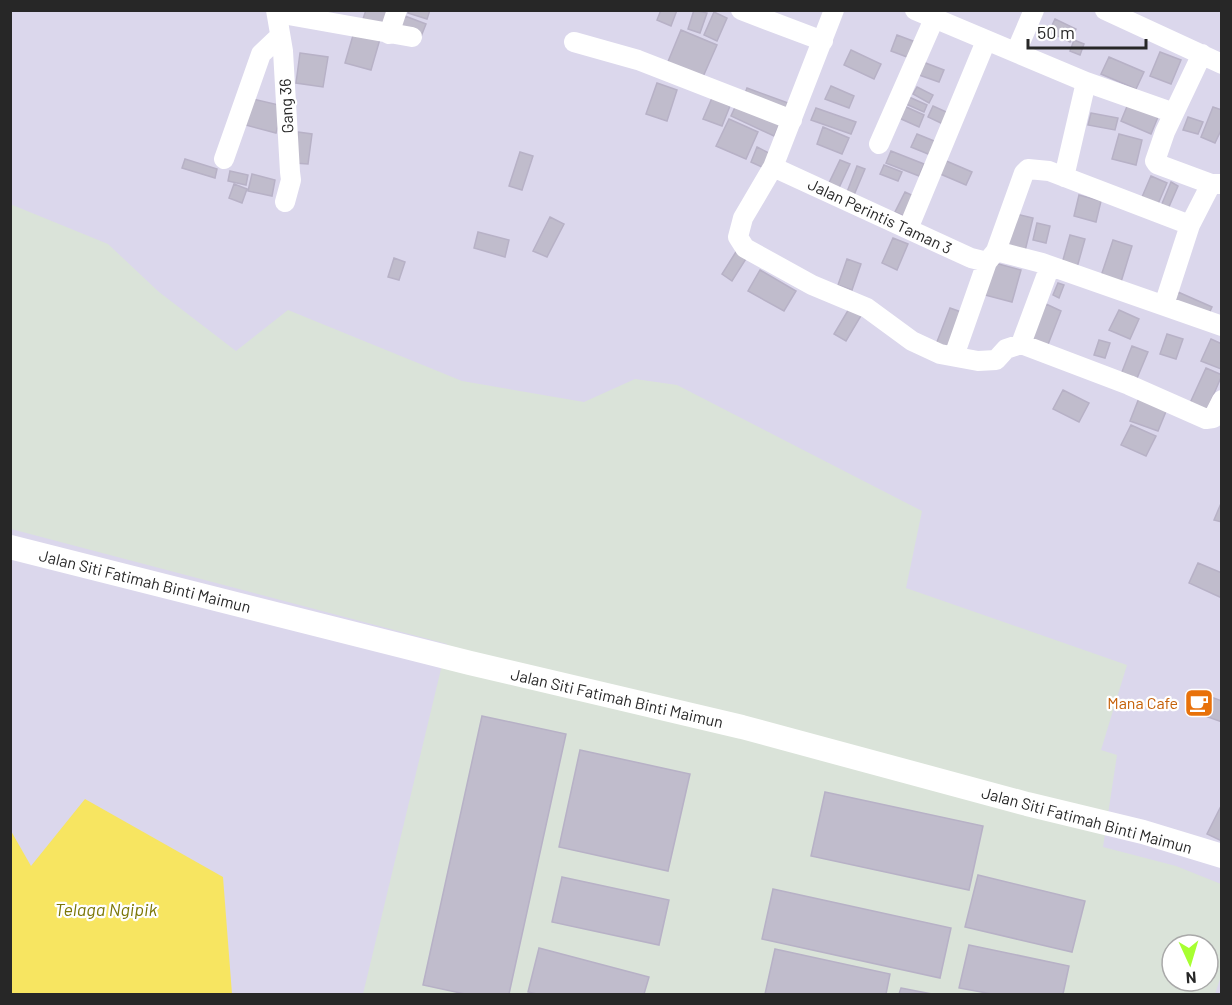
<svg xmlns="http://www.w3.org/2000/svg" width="1232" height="1005" font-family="Barlow,sans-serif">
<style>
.industrial{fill:#dae3d9;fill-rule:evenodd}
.water{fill:#f7e561}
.building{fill:#c0bccc;stroke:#b7b1c6;stroke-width:1.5}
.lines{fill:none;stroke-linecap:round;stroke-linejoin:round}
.minor{stroke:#fff;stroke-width:20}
.tertiary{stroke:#fff;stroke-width:24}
.labels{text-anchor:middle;stroke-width:4.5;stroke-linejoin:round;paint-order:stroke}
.street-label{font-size:16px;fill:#272727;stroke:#fff}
.food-label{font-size:16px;fill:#c56008;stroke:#fff;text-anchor:end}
.water-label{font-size:18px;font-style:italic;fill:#7c7707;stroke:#fff}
</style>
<rect width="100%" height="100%" fill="#dbd7ec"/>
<path class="industrial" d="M10,204L108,244L159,292L236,351L288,310L462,381L584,402L635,379L677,385L922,511L906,588L1127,665L1101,750L1117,755L1103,847L1176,866L1221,884V976L1215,994H363L447,644L11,529ZM1172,945H1208V981H1172Z"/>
<path class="water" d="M85,799L223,877L232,994H11V831L31,866Z"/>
<path class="building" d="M366,10H391L387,25L363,19Z
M409,10H430L427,19L408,13Z
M661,10H677L671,26L657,20Z
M694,10L707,13L700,33L688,29Z
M714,12L727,18L717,41L704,35Z
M405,16L426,24L420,39L399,31Z
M1055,19L1076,29L1070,42L1049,32Z
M681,30L717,45L702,79L667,64Z
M354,32L380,39L371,70L345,63Z
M897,35L921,44L915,60L891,51Z
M1074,40L1084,44L1080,55L1070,51Z
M851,50L881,64L874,79L844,65Z
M1160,52L1181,60L1171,84L1150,76Z
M300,53L328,57L323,87L296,83Z
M1109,57L1144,72L1136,89L1101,74Z
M923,62L944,70L939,82L919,75Z
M657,83L677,90L667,121L646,114Z
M831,86L854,96L849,108L825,99Z
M917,87L933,95L929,103L913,94Z
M747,88L788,103L784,115L743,99Z
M909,97L927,105L924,112L906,104Z
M249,98L283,106L276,133L242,124Z
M712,98L730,106L722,126L703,119Z
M737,103L780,123L774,136L731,116Z
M1128,104L1158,117L1151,134L1121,121Z
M904,106L924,115L919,127L899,118Z
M933,106L951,114L945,125L928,117Z
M1213,107L1222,110V128L1215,143L1201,137Z
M816,108L856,122L851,134L811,120Z
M1091,113L1118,118L1115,130L1088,125Z
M1188,117L1203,122L1198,134L1183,130Z
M729,119L758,132L746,159L716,146Z
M823,127L849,138L842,154L817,144Z
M298,132L312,134L308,164L294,163Z
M917,134L939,143L933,156L911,147Z
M1119,134L1142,140L1136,165L1112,159Z
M757,147L771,154L764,168L751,162Z
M891,151L924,164L919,176L886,163Z
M520,152L533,156L522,190L509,186Z
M185,159L217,169L215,178L182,168Z
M840,160L850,164L838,190L828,185Z
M944,160L972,172L966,185L938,173Z
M884,165L902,172L898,181L880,174Z
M857,166L865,169L854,195L847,192Z
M230,171L248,175L246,185L228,181Z
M252,174L275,180L272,196L248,191Z
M1151,176L1167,183L1158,204L1142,197Z
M1171,182L1178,186L1168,209L1161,206Z
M234,184L247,189L242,203L229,198Z
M905,192L916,197L906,217L895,212Z
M1079,195L1101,201L1096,222L1074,216Z
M1016,214L1033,218L1025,251L1007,246Z
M550,217L564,224L547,257L533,251Z
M1037,223L1050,226L1046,243L1033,240Z
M478,232L509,240L505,257L474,248Z
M1070,235L1085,239L1076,271L1061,267Z
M893,238L908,244L897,270L882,263Z
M1113,240L1132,246L1121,282L1101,276Z
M739,247L749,254L732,281L722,274Z
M394,258L405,262L399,280L388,277Z
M847,259L861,264L852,290L838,285Z
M995,263L1021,270L1012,302L985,295Z
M760,270L796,291L784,311L748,291Z
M1058,283L1064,285L1059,298L1053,295Z
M1178,292L1212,307L1206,320L1173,304Z
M1046,304L1061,311L1047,347L1031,341Z
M850,307L862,314L846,341L834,334Z
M950,308L964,313L948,352L935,347Z
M1119,310L1139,319L1130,339L1109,330Z
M1167,334L1183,339L1176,359L1160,354Z
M1211,339L1222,344L1221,369L1201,361Z
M1099,340L1110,343L1105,358L1094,355Z
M1132,346L1148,352L1135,383L1120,377Z
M1206,368L1222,375L1207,410L1190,403Z
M1063,390L1089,403L1079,422L1053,409Z
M1139,398L1167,409L1158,431L1130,421Z
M1131,425L1156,436L1146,456L1121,445Z
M1222,501V522L1214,520Z
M1198,563L1222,573V598L1189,583Z
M1200,693L1222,701V722L1194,712Z
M482,716L566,734L509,994H465L423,985Z
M580,750L690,774L668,871L559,847Z
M825,792L983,826L969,890L811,856Z
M1222,804V841L1207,834Z
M978,875L1085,901L1072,952L965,927Z
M562,877L669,900L659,945L552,922Z
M773,889L951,928L940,978L762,939Z
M969,945L1069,966L1063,994H992L959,988Z
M539,948L649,977L644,994H537L528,992Z
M775,949L890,974L886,994H765Z
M901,988L932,994H899Z"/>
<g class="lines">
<path class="minor" d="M276,10L283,51L290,172L291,180L285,202
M741,10L823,41
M834,10L773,167L743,218L738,237L745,248L812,285L867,308L912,341L940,354L978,361L996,360L1006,349L1021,344L1129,385L1206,419L1213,418L1222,400
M915,10L1086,82
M1105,10L1222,64
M277,13L412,37
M389,34L397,10
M574,42L638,60L792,120
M1016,52L1034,10
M1202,54L1165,132L1155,161L1157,164L1211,184
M879,144L934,19
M224,159L261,54L280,36
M773,167L971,258L987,262
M1064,177L1086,82L1174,113
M908,229L986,41
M996,251L1024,173L1028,169L1049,171L1190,225
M1164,305L1190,225L1211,184H1222
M1021,344L1050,266
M954,356L987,262L996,251L1042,263L1222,326"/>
<path class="tertiary" d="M10,547L470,663L742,727L1027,804L1143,832L1222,856"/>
</g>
<defs>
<g id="cafe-square" transform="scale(1.5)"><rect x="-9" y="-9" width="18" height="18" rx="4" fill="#e8710a" stroke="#fff"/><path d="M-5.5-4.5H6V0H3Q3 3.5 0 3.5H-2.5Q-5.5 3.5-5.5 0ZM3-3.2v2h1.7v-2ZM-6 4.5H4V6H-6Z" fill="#fff"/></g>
</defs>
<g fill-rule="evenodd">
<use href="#cafe-square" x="1199" y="703"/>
</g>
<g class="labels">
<g class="street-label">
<text transform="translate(286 106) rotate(-93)" y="6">Gang 36</text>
<text transform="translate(880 216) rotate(25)" y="6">Jalan Perintis Taman 3</text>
<text transform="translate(145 581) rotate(14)" y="6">Jalan Siti Fatimah Binti Maimun</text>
<text transform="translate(617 698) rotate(13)" y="6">Jalan Siti Fatimah Binti Maimun</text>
<text transform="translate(1087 820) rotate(15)" y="6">Jalan Siti Fatimah Binti Maimun</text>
</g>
<g class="food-label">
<text x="1178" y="709">Mana Cafe</text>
</g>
<g class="water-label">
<text x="106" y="916">Telaga Ngipik</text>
</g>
</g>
<rect width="1232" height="1005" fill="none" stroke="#272727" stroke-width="24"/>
<g transform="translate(1190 963) rotate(176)"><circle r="28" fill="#ffffff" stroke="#a9a9a9" stroke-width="1.5"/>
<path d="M0-4.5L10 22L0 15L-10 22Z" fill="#a7ff31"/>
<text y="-9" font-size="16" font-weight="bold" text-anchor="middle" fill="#272727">N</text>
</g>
<path d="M1028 39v9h118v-9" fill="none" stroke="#272727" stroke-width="3"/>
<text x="1037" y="39" font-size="18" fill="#272727" stroke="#ffffff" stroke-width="4.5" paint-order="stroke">50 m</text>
</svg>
